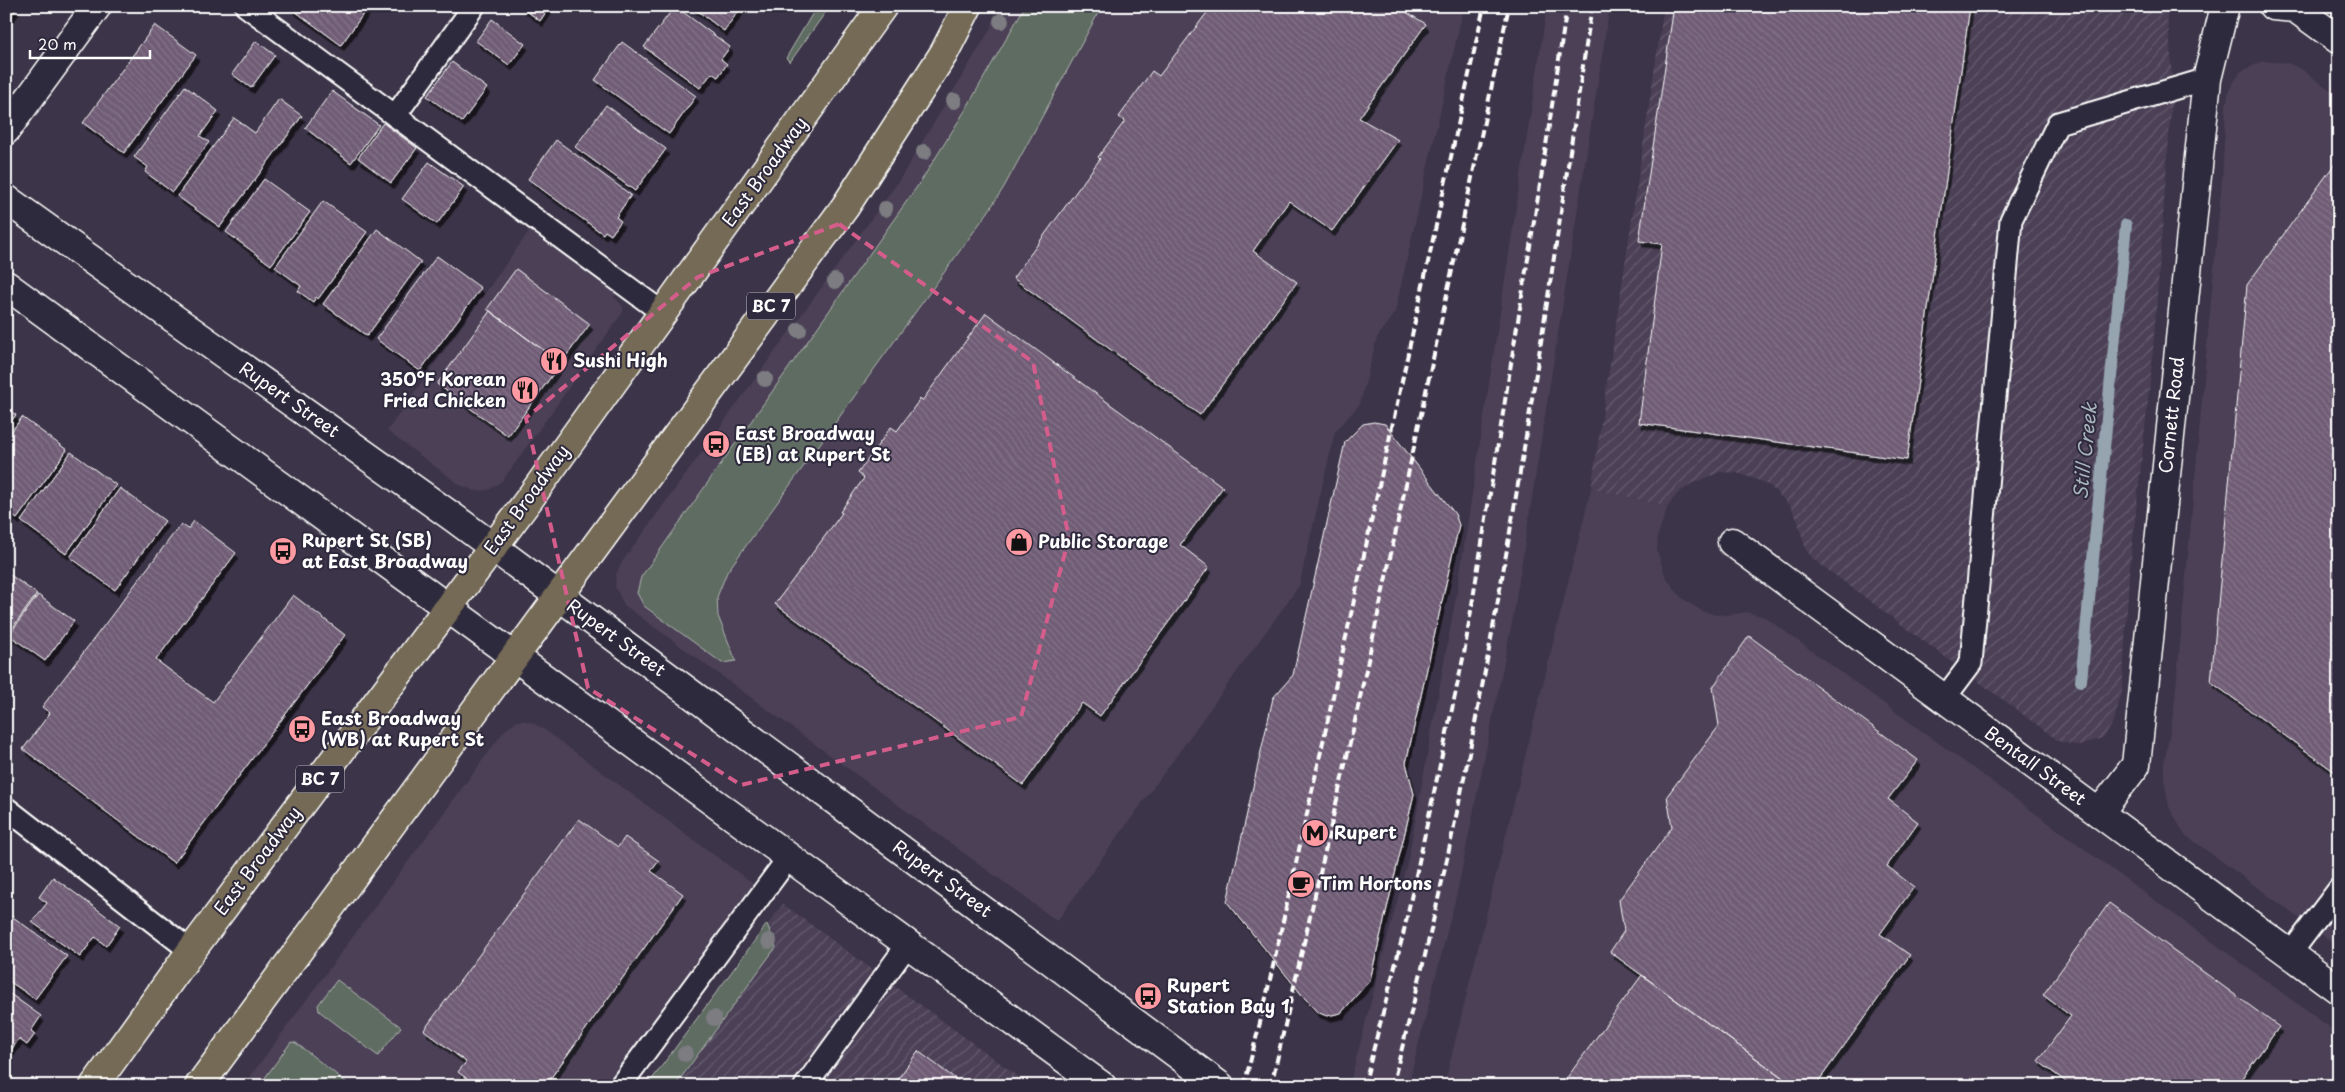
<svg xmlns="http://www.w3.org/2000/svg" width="2345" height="1092" font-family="'Playpen Sans',sans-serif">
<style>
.built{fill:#4b4056}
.industrial{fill:url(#industrial-furrows)}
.grass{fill:#5f6c62;stroke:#afb6b0}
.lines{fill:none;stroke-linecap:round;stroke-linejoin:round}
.stream{stroke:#95a4ae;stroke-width:12}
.building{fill:url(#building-back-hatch);stroke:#fff;filter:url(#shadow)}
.lane-casing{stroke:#fff;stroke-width:25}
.street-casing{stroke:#fff;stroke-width:31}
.secondary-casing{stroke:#fff;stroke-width:31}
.primary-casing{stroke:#fff;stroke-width:31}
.lane{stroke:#2f2a3d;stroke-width:21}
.street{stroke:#2f2a3d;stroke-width:28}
.secondary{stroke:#2f2a3d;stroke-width:28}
.primary{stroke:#746b55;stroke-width:28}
.rail{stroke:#fff;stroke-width:4;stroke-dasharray:8 4;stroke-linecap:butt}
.tree{fill:#7b7c81}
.marked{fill:none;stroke:#d45d8c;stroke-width:4;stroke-dasharray:10 6;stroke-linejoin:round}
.labels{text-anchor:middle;stroke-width:4;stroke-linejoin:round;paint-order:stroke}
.shield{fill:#2f2a3d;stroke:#c1bfc5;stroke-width:1}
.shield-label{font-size:16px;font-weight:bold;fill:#fff}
.street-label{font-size:18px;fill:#fff;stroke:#2f2a3d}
.poi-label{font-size:18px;font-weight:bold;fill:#fff;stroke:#2f2a3d;text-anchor:start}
.water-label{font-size:19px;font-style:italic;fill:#a7b4bc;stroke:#2f2a3d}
</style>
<defs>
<pattern id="industrial-furrows" width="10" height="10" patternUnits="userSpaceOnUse" patternTransform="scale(1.25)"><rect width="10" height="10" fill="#4b4056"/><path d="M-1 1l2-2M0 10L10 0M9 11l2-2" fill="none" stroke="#665d6f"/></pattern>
<pattern id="building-back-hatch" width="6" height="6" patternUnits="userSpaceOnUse" patternTransform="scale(1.25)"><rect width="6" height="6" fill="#6f5c75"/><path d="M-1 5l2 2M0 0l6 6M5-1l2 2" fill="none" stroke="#85748a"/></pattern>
<filter id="shadow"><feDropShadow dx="3" dy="5.5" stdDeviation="0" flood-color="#0009"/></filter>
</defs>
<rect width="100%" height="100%" fill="#3c3448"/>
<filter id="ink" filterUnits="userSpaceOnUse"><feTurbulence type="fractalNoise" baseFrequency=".02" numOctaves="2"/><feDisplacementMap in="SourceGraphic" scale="10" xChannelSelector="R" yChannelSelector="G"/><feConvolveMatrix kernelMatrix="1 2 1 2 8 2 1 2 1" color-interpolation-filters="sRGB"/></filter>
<g filter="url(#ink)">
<path class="built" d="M1001,6H1464L1395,312L1377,338L1360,404L1335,432L1299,586L1057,921L624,605L615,586L616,574L622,562L898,182L988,33Z
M1547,6H1610L1513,618L1457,893L1408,1086H1349L1409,855L1458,585Z
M2263,61L2288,63L2301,69L2339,96V947L2184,834L2169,807L2164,780V764L2174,709L2222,179L2226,105L2229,90L2240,72Z
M537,220L623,285L614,297L623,306V312L503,480L489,490L475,491L460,485L387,431Z
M1591,489L1668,506L1658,535L1657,551L1666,578L1682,598L1702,611L1713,614L1728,615L1746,612L1765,617L2339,1034V1086H1444Z
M522,720L533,723L545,730L755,885L608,1086H243L504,731L515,722Z"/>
<path class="industrial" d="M1664,6H2166L2171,52L2172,97L2152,364L2129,576L2122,692L2114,721L2104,737L2081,746L2060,742L1813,559L1806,550L1797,519L1790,506L1771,487L1760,481L1737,473L1720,472L1691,484L1677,494L1668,506L1591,489Z
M783,904L1031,1086H648Z"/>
<path class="grass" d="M817,6H830L790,62L786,58Z
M1025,6H1102L1004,187L988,212L727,572L717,597L718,616L736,661L722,663L644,606L637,593L641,577L921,181L966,109Z
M767,924L776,947L675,1086H647Z
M337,980L401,1027L378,1056L319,1011L318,1005Z
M291,1042L296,1043L351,1086H259Z"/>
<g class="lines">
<path class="stream" d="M2081,681L2126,225"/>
</g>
<path class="building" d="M6,6H18L6,22Z
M288,6H369L341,45Z
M520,6H550L540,21Z
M675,6L730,47L721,59L727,64L718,77L712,73L700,88L644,47Z
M691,6H742L724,31Z
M1212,6H1396L1426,24L1359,118L1398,140L1332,231L1289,201L1253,251L1297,282L1200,415L1013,278L1100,159L1098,157L1125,121L1119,117L1152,71L1159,76Z
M1674,6H1970L1907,460L1639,423L1662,244L1639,241Z
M492,19L525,44L509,65L476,41Z
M155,25L196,55L124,153L83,123Z
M256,41L275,55L251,88L232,74Z
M622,42L696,96L669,134L595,80Z
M452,62L487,88L462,122L427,96Z
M185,86L218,111L200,136L209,142L172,192L145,172L148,167L134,157Z
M332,91L379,125L351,163L305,128Z
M279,99L302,116L220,227L177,196L234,118L255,133Z
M606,105L666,149L635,191L575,147Z
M383,123L417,148L391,183L358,158Z
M556,140L631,195L616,217L621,221L611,235L605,231L603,234L528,179Z
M2339,158V775L2211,682L2247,285Z
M429,162L464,187L437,224L402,199Z
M264,179L310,212L271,265L226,232Z
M323,201L367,232L318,299L316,297L313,302L298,291L301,286L275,267Z
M377,229L421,262L367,336L323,304Z
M437,256L481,288L420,371L376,339Z
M516,269L590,324L561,363L487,309Z
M490,311L561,363L508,436L437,384Z
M986,313L1223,487L1180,545L1209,567L1100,716L1082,703L1023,785L775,604L842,513L840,512L864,478L858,473L891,427L897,431L920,399L922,401Z
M6,408L16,415L6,428Z
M22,417L67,450L17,519L6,511V439Z
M1374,422L1385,424L1455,514L1459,525L1406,763L1414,794L1370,980L1341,1013L1327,1016L1317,1012L1302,995L1227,902L1273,698L1293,675L1345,442L1363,424Z
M71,452L116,485L66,554L21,521Z
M120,488L165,521L115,590L70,557Z
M194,521L236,553L156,660L213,702L293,595L345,635L174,863L23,749L50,713L42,707L181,524L188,529Z
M6,572L37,594L8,634L6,633Z
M38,595L74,621L45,661L9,635Z
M1749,636L1918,760L1888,799L1918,822L1887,866L1914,887L1880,934L1910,955L1815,1086H1794L1610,952L1624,931L1619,900L1672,827L1667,796L1719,726L1713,687Z
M579,819L618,847L625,837L659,861L651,871L683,894L545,1086H501L497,1083L495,1086H477L458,1072L466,1062L424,1030Z
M53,877L120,926L106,946L95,937L80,957L32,922L47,903L39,897Z
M2109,903L2279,1027L2236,1086H2064L2066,1082L2038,1061L2071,1016L2043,995Z
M6,912L67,956L35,999L6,979Z
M1642,975L1794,1086H1561Z
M6,991L41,1016L31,1031L35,1034L27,1045L19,1039L8,1054Z
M918,1051L965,1086H893Z"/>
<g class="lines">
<g class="lane-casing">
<path id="lane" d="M246,6L663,313
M395,116L474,6
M1944,699L1971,663L2011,220L2058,123L2207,79
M6,808L191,951
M2290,954L2339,889
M620,1086L789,857
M805,1086L908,944"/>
</g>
<g class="street-casing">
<path id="street" d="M2273,6L2295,8L2339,40
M6,130L97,6
M1732,542L2339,990
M2099,813L2136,765L2207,79L2225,6"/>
</g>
<g class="secondary-casing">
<path id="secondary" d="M6,199L454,518L1220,1086
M6,285L1102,1086"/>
</g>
<g class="primary-casing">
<path id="primary" d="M94,1086L191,951L530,498L883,6
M199,1086L845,207L944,53L968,6"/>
</g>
<use href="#lane" class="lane"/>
<use href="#street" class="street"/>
<use href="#secondary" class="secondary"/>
<use href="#primary" class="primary"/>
<path class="rail" d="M1244,1086L1263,1011L1327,724L1484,6
M1271,1086L1353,730L1509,6
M1364,1086L1403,935L1464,654L1542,172L1567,6
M1392,1086C1487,732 1537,368 1592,6"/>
</g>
<g class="tree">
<circle cx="1001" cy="21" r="8"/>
<circle cx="954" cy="101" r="8"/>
<circle cx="924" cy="152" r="8"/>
<circle cx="885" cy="209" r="8"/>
<circle cx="835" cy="281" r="8"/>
<circle cx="799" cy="330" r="8"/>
<circle cx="765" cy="379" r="8"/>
<circle cx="769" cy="941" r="8"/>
<circle cx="714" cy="1018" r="8"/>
<circle cx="685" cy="1054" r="8"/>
</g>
</g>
<path class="marked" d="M839,224L1033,362L1069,538L1021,717L741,785L588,688L526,418L698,277Z"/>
<defs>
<g id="restaurant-disc" transform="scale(1.4375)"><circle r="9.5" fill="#ff9aa2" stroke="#2f2a3d"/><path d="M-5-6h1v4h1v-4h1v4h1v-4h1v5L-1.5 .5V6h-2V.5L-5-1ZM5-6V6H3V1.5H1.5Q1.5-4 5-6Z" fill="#111"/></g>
<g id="bus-disc" transform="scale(1.4375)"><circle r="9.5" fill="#ff9aa2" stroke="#2f2a3d"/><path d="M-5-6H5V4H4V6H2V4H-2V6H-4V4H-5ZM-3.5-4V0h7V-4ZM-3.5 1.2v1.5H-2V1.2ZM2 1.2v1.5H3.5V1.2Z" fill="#111"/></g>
<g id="shop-disc" transform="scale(1.4375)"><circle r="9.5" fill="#ff9aa2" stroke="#2f2a3d"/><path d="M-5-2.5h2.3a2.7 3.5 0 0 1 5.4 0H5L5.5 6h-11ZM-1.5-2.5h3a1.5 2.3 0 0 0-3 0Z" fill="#111"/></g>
<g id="metro-disc" transform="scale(1.4375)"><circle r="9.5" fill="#ff9aa2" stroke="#2f2a3d"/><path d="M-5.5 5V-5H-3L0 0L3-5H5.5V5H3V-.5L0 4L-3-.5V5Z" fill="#111"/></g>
<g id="cafe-disc" transform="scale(1.4375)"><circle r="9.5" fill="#ff9aa2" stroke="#2f2a3d"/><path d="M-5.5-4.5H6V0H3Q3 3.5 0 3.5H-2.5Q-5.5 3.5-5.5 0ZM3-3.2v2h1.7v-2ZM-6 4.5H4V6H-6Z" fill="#111"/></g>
</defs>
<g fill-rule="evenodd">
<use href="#restaurant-disc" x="554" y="361"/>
<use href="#restaurant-disc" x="525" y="390"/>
<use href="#bus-disc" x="716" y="444"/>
<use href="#shop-disc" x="1019" y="542"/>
<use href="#bus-disc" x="283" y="551"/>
<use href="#bus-disc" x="302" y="729"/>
<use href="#metro-disc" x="1315" y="833"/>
<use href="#cafe-disc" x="1301" y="884"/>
<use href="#bus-disc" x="1148" y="996"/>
</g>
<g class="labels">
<g class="shield">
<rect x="747" y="292.5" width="48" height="27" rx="4"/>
<rect x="296" y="765.5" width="48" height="27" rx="4"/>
</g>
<g class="shield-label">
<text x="771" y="312">BC 7</text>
<text x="320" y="785">BC 7</text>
</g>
<g class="street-label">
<text transform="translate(765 172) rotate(-54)" y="6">East Broadway</text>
<text transform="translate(289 400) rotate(35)" y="6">Rupert Street</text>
<text transform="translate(2172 415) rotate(-84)" y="6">Cornett Road</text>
<text transform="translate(527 500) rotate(-54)" y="6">East Broadway</text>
<text transform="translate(616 638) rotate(36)" y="6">Rupert Street</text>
<text transform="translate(2035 766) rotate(36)" y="6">Bentall Street</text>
<text transform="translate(258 861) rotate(-53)" y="6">East Broadway</text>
<text transform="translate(942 879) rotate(36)" y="6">Rupert Street</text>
</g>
<g class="poi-label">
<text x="573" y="367">Sushi High</text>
<text x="506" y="386" text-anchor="end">350°F Korean<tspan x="506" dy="21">Fried Chicken</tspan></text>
<text x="735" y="440">East Broadway<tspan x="735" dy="21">(EB) at Rupert St</tspan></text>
<text x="302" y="547">Rupert St (SB)<tspan x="302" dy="21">at East Broadway</tspan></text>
<text x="1038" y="548">Public Storage</text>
<text x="321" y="725">East Broadway<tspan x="321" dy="21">(WB) at Rupert St</tspan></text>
<text x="1334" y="839">Rupert</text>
<text x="1320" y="890">Tim Hortons</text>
<text x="1167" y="992">Rupert<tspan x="1167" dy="21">Station Bay 1</tspan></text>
</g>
<g class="water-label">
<text transform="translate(2085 451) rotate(-84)" y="7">Still Creek</text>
</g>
</g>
<rect width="2345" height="1092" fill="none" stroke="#2f2a3d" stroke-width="25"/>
<rect x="12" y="12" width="2320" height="1067" fill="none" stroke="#fff" stroke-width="2" filter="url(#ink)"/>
<path d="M30 50v8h120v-8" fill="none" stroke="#ffffff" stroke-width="2.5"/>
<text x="38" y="50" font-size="15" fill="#ffffff" stroke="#2f2a3d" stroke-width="4" paint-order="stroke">20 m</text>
</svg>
